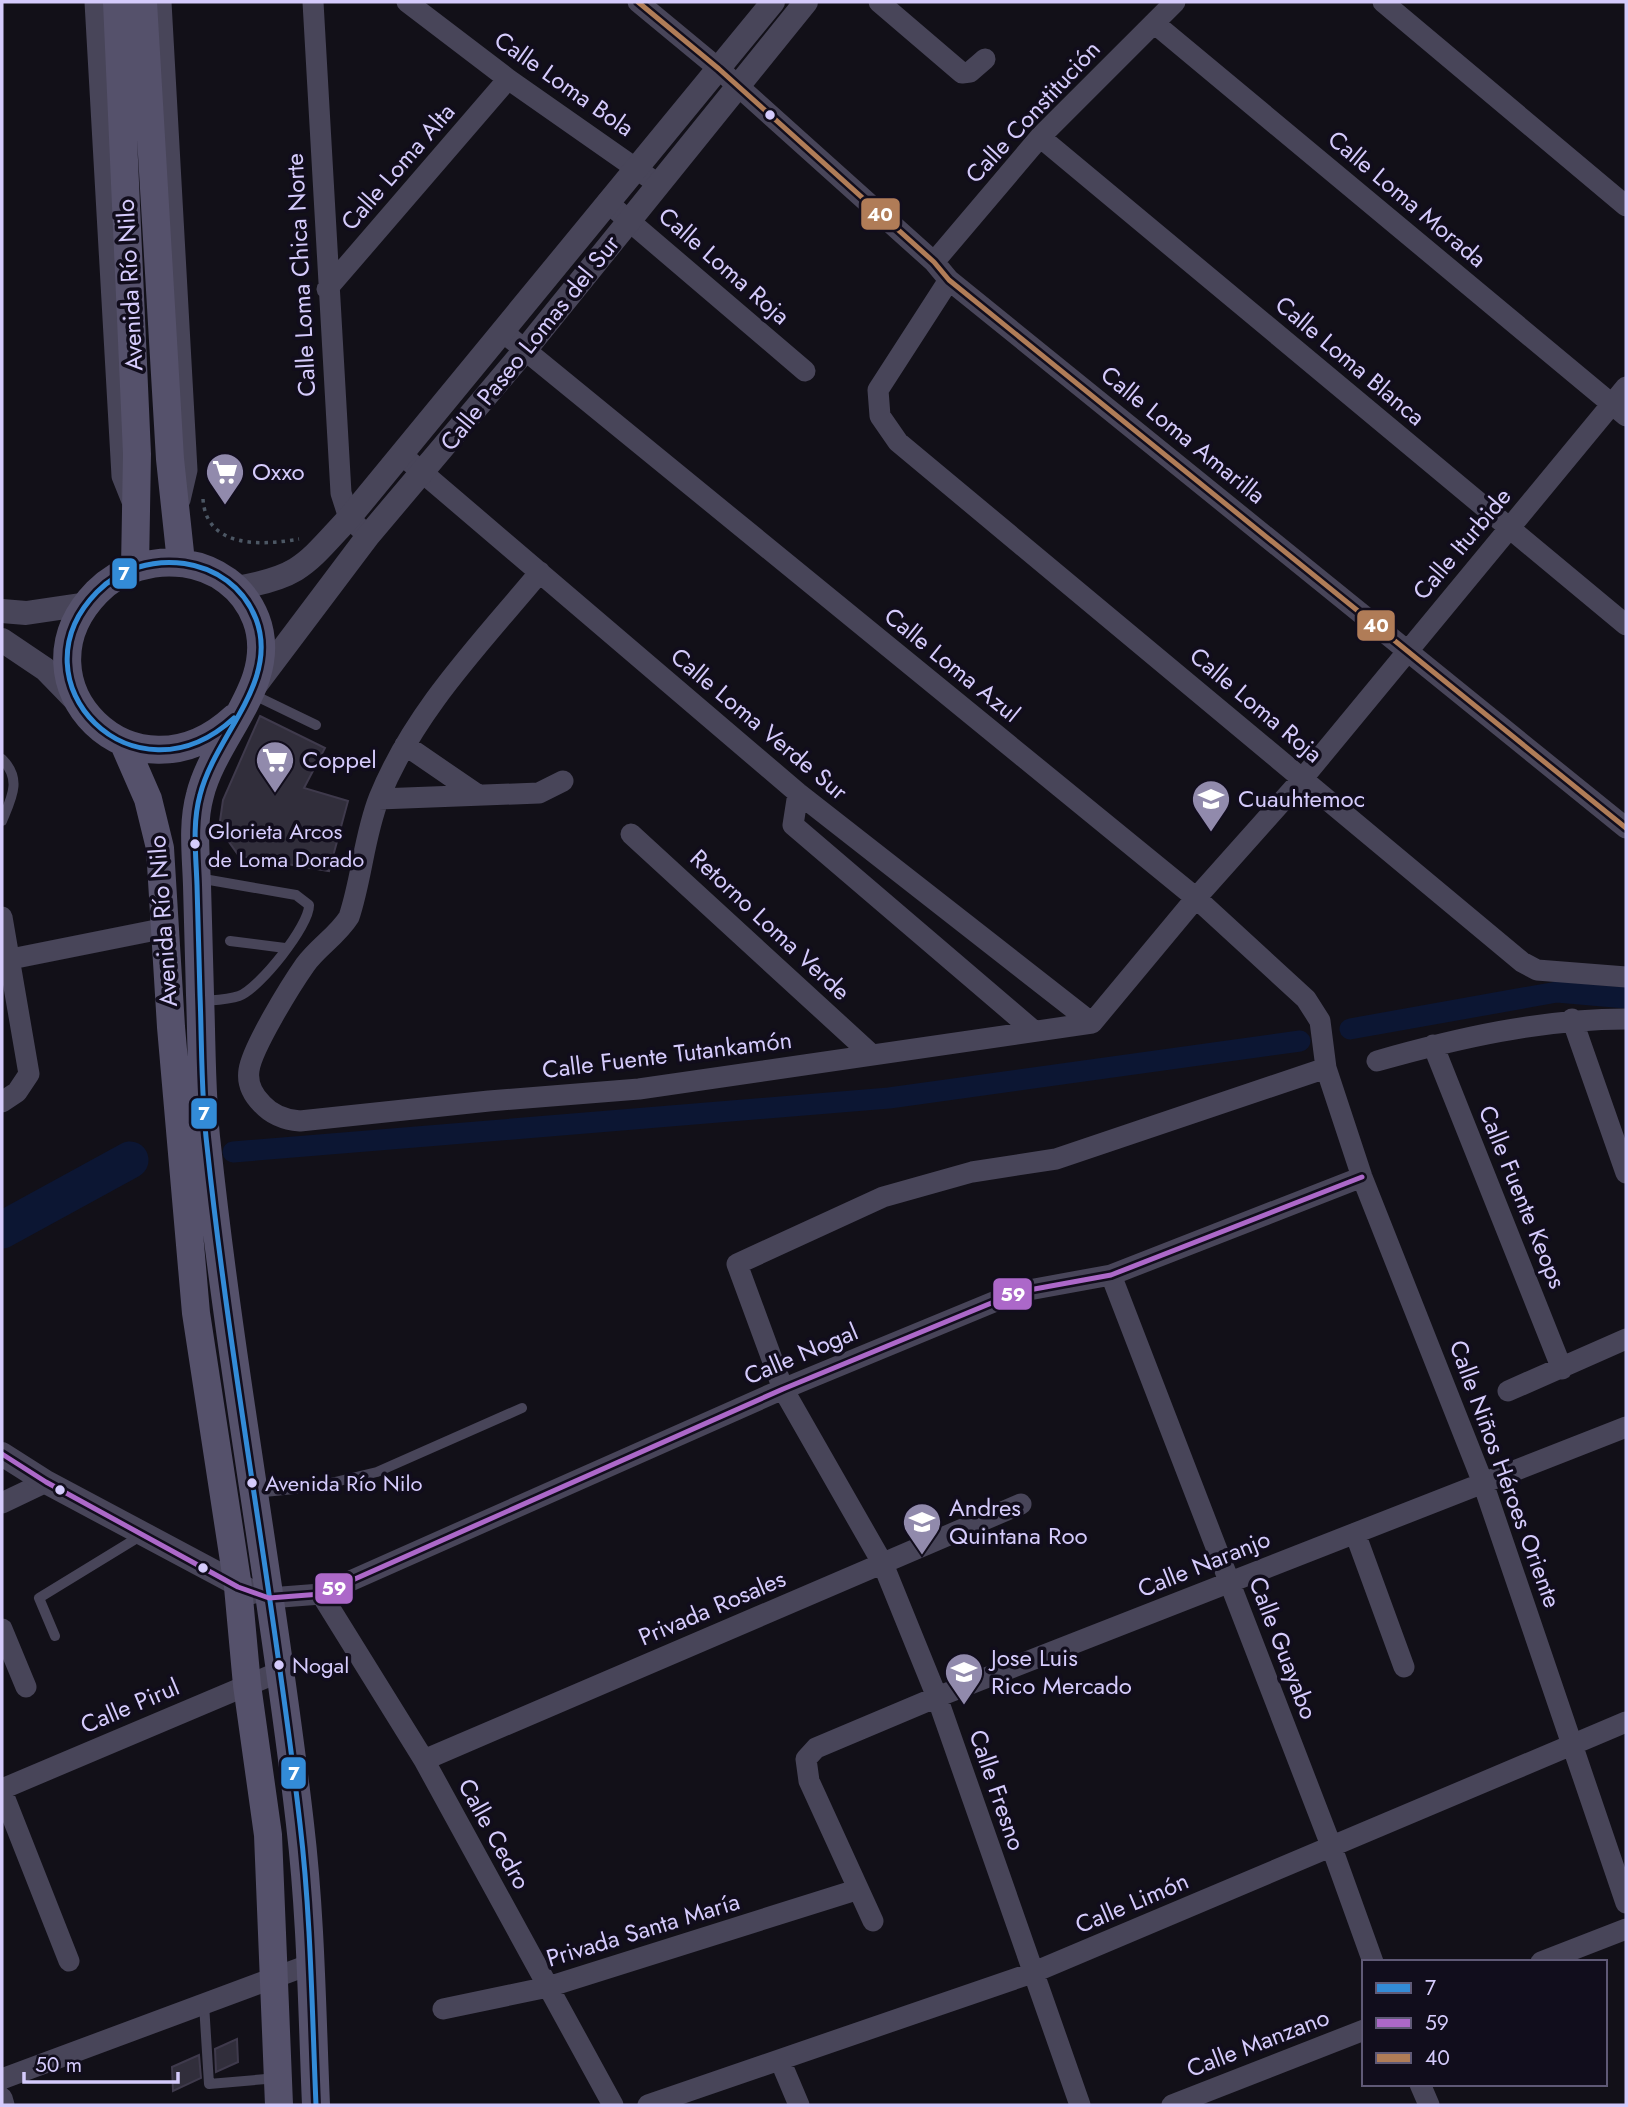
<svg xmlns="http://www.w3.org/2000/svg" width="1628" height="2107" font-family="Jost,sans-serif">
<style>
.lines{fill:none;stroke-linecap:round;stroke-linejoin:round}
.canal{stroke:#0c1633;stroke-width:21}
.river{stroke:#0c1633;stroke-width:37}
.building{fill:#312e3b;stroke:#3f3a4c;stroke-width:2}
.path{stroke:#4c5764;stroke-width:3.5;stroke-dasharray:3.5 5;stroke-linecap:butt}
.service{stroke:#484559;stroke-width:10}
.minor{stroke:#484559;stroke-width:21}
.tertiary{stroke:#484559;stroke-width:24}
.secondary{stroke:#55516b;stroke-width:28}
.bus-1-casing{stroke:#110d1c;stroke-width:10}
.bus-2-casing{stroke:#110d1c;stroke-width:10}
.bus-3-casing{stroke:#110d1c;stroke-width:10}
.bus-1{stroke:#338bd7;stroke-width:5}
.bus-2{stroke:#ac68c9;stroke-width:5}
.bus-3{stroke:#b07c57;stroke-width:5}
.bus-dot{fill:#d5cbfc;stroke:#110d1c;stroke-width:2.5}
.labels{text-anchor:middle;stroke-width:7;stroke-linejoin:round;paint-order:stroke}
.bus-label{font-size:22px;fill:#d5cbfc;stroke:#110d1c;text-anchor:start}
.street-label{font-size:24px;fill:#d5cbfc;stroke:#110d1c}
.poi-label{font-size:24px;fill:#d5cbfc;stroke:#110d1c;text-anchor:start}
.line-badge{stroke:#110d1c;stroke-width:2.5}
.badge-label{font-size:19px;text-anchor:middle;font-weight:bold;fill:#fff}
</style>
<rect width="100%" height="100%" fill="#121018"/>
<g class="lines">
<path class="canal" d="M1350,1029L1557,992L1626,998
M233,1152L889,1098L1300,1041"/>
<path class="river" d="M2,1230L130,1160"/>
</g>
<path class="building" d="M260,716L325,748L304,788L348,801L329,871L239,856L219,828L223,800Z
M237,2039L238,2062L216,2072L215,2049Z
M199,2055L201,2078L173,2091L172,2067Z"/>
<g class="lines">
<path class="path" d="M203,499C206,548 261,546 299,539"/>
<path class="service" d="M250,693L316,725
M2,759C22,779 12,797 2,821
M198,878L296,895L309,905C310,925 259,989 239,996C228,1000 213,1000 201,1001
M230,941L285,948
M254,1493L314,1487L377,1472L522,1408
M55,1636L39,1598L142,1535
M204,2004L209,2084L278,2078"/>
<path class="minor" d="M95,2L122,476L132,501
M161,2L187,470L180,500
M313,2L341,493L349,518L368,536
M407,2L508,79L658,184
M638,2L719,69L934,262L949,280L1626,828
M879,2L962,73L970,72L985,59
M1383,2L1626,206
M1154,23L1626,416
M1040,137L1626,625
M607,202L805,371
M934,262L1040,137L1175,2
M949,280L878,390L880,416L898,442L1522,962L1537,970L1626,977
M327,289L508,79
M503,332L1196,898L1306,999L1320,1021L1326,1068L1362,1177L1483,1483L1626,1903
M402,455L798,793L1092,1023
M540,572C481,643 414,711 379,798C364,836 362,878 349,917C337,936 318,947 305,965C291,985 252,1048 249,1070C247,1083 253,1095 262,1104C272,1115 286,1120 300,1121L489,1101L639,1089L1092,1023
M405,745L478,795
M798,793L793,825L1034,1031
M379,799L539,793L563,781
M631,834L872,1055
M2,917L29,1074L17,1092L2,1102
M11,959L166,928
M1572,1019L1626,1173
M1092,1023L1196,898L1303,778L1626,387
M1433,1045L1562,1369
M1377,1061C1458,1038 1542,1019 1626,1019
M1111,1275L1332,1848L1373,1962
M1508,1391L1626,1339
M2,1503L46,1482
M1355,1533L1404,1667
M321,1594L424,1760L613,2105
M269,1598L321,1594L783,1389L1018,1292L1111,1275L1362,1177
M2,1629L26,1687
M424,1760L1021,1504
M2,1789L279,1672
M2,1791L69,1961
M873,1921L809,1781L806,1759L816,1748L937,1697L1626,1427
M1541,1962L1626,1929
M443,2009L548,1987L856,1890
M780,2060L799,2105
M2,2079L311,1964
M1420,2084L1429,2105
M2,2098L4,2105
M648,2105L1032,1973L1626,1722
M1080,2105L937,1697L883,1564L783,1389L737,1264L883,1197L972,1172L1056,1159L1326,1068
M1172,2105L1364,2030"/>
<path class="tertiary" d="M236,588C301,577 306,564 349,518L773,2
M2,611L26,613L87,604
M2,640L45,669L79,704
M255,686L368,536L525,350L806,2
M2,1454L46,1482L252,1592"/>
<path class="secondary" d="M117,2L137,454L135,568
M143,2L170,459L181,562
M234,718C134,810 9,682 97,592C143,545 231,554 256,619C280,682 215,735 200,795C192,824 196,855 197,885C198,922 199,959 200,995C202,1045 201,1097 207,1146C231,1373 274,1597 300,1824C311,1917 312,2012 316,2105
M124,744L148,799L160,848L171,1027L196,1313L238,1587L247,1685L268,1835L279,2105"/>
<g class="bus-1-casing">
<path id="bus-1" d="M234,718C134,810 9,682 97,592C143,545 231,554 256,619C280,682 215,735 200,795C192,824 196,855 197,885C198,922 199,959 200,995C202,1045 201,1097 207,1146C231,1373 274,1597 300,1824C311,1917 312,2012 316,2105"/>
</g>
<g class="bus-2-casing">
<path id="bus-2" d="M2,1454L46,1482L238,1587L269,1598L321,1594L783,1389L1018,1292L1111,1275L1362,1177"/>
</g>
<g class="bus-3-casing">
<path id="bus-3" d="M638,2L719,69L934,262L949,280L1626,828"/>
</g>
<use href="#bus-1" class="bus-1"/>
<use href="#bus-2" class="bus-2"/>
<use href="#bus-3" class="bus-3"/>
</g>
<defs>
<g id="supermarket-pin" transform="scale(2.0125)"><path d="M0 17L-7.5 6A9.5 9.5 0 1 1 7.5 6Z" fill="#918aac" stroke="#110d1c"/><path d="M-6-5.5h2.5l.6 2H6L4.5 2H-2.5L-4.4-4H-6ZM-1.5 3.2a1.3 1.3 0 1 0 .1 0ZM3 3.2a1.3 1.3 0 1 0 .1 0Z" fill="#fff"/></g>
<g id="school-pin" transform="scale(2.0125)"><path d="M0 17L-7.5 6A9.5 9.5 0 1 1 7.5 6Z" fill="#918aac" stroke="#110d1c"/><path d="M0-5L7-2L0 1L-7-2ZM-4 1L0 2.5L4 1V4Q0 6-4 4Z" fill="#fff"/></g>
</defs>
<g fill-rule="evenodd">
<use href="#supermarket-pin" x="225" y="472"/>
<use href="#supermarket-pin" x="275" y="760"/>
<use href="#school-pin" x="1211" y="799"/>
<use href="#school-pin" x="922" y="1522"/>
<use href="#school-pin" x="964" y="1672"/>
</g>
<g class="bus-dot">
<circle cx="770" cy="115" r="6"/>
<circle cx="195" cy="844" r="6"/>
<circle cx="252" cy="1483" r="6"/>
<circle cx="60" cy="1490" r="6"/>
<circle cx="203" cy="1568" r="6"/>
<circle cx="279" cy="1665" r="6"/>
</g>
<g class="labels">
<g class="bus-label">
<text x="208" y="839">Glorieta Arcos<tspan x="208" dy="28">de Loma Dorado</tspan></text>
<text x="265" y="1491">Avenida Río Nilo</text>
<text x="292" y="1673">Nogal</text>
</g>
<g class="street-label">
<text transform="translate(564 84) rotate(35)" y="8">Calle Loma Bola</text>
<text transform="translate(1033 112) rotate(-47)" y="8">Calle Constitución</text>
<text transform="translate(398 167) rotate(-49)" y="8">Calle Loma Alta</text>
<text transform="translate(1407 199) rotate(40)" y="8">Calle Loma Morada</text>
<text transform="translate(724 266) rotate(41)" y="8">Calle Loma Roja</text>
<text transform="translate(301 275) rotate(-93)" y="8">Calle Loma Chica Norte</text>
<text transform="translate(130 285) rotate(-93)" y="8">Avenida Río Nilo</text>
<text transform="translate(530 343) rotate(-51)" y="8">Calle Paseo Lomas del Sur</text>
<text transform="translate(1350 361) rotate(40)" y="8">Calle Loma Blanca</text>
<text transform="translate(1183 435) rotate(39)" y="8">Calle Loma Amarilla</text>
<text transform="translate(1462 544) rotate(-50)" y="8">Calle Iturbide</text>
<text transform="translate(952 665) rotate(39)" y="8">Calle Loma Azul</text>
<text transform="translate(1256 705) rotate(40)" y="8">Calle Loma Roja</text>
<text transform="translate(759 724) rotate(40)" y="8">Calle Loma Verde Sur</text>
<text transform="translate(163 921) rotate(-94)" y="8">Avenida Río Nilo</text>
<text transform="translate(770 925) rotate(43)" y="8">Retorno Loma Verde</text>
<text transform="translate(667 1055) rotate(-7)" y="8">Calle Fuente Tutankamón</text>
<text transform="translate(1522 1197) rotate(68)" y="8">Calle Fuente Keops</text>
<text transform="translate(801 1354) rotate(-23)" y="8">Calle Nogal</text>
<text transform="translate(1505 1474) rotate(70)" y="8">Calle Niños Héroes Oriente</text>
<text transform="translate(1204 1564) rotate(-22)" y="8">Calle Naranjo</text>
<text transform="translate(712 1608) rotate(-23)" y="8">Privada Rosales</text>
<text transform="translate(1283 1648) rotate(69)" y="8">Calle Guayabo</text>
<text transform="translate(130 1706) rotate(-23)" y="8">Calle Pirul</text>
<text transform="translate(997 1790) rotate(71)" y="8">Calle Fresno</text>
<text transform="translate(494 1834) rotate(61)" y="8">Calle Cedro</text>
<text transform="translate(1132 1903) rotate(-23)" y="8">Calle Limón</text>
<text transform="translate(643 1930) rotate(-17)" y="8">Privada Santa María</text>
<text transform="translate(1258 2043) rotate(-21)" y="8">Calle Manzano</text>
</g>
<g class="poi-label">
<text x="252" y="480">Oxxo</text>
<text x="302" y="768">Coppel</text>
<text x="1238" y="807">Cuauhtemoc</text>
<text x="949" y="1516">Andres<tspan x="949" dy="28">Quintana Roo</tspan></text>
<text x="991" y="1666">Jose Luis<tspan x="991" dy="28">Rico Mercado</tspan></text>
</g>
</g>
<g class="line-badge">
<rect x="860" y="197" width="41" height="34" rx="7" fill="#b07c57"/>
<rect x="111" y="557" width="27" height="33" rx="7" fill="#338bd7"/>
<rect x="1356" y="609" width="40" height="33" rx="7" fill="#b07c57"/>
<rect x="190" y="1097" width="28" height="33" rx="7" fill="#338bd7"/>
<rect x="992" y="1277" width="41" height="34" rx="7" fill="#ac68c9"/>
<rect x="314" y="1572" width="40" height="33" rx="7" fill="#ac68c9"/>
<rect x="280" y="1756" width="27" height="34" rx="7" fill="#338bd7"/>
</g>
<g class="badge-label">
<text x="880" y="221">40</text>
<text x="124" y="580">7</text>
<text x="1376" y="632">40</text>
<text x="204" y="1120">7</text>
<text x="1013" y="1301">59</text>
<text x="334" y="1595">59</text>
<text x="294" y="1780">7</text>
</g>
<rect width="1628" height="2107" fill="none" stroke="#d5cbfc" stroke-width="7"/>
<rect x="1362" y="1960" width="245" height="126" fill="#110d1c" stroke="#5f5976" stroke-width="2"/>
<rect x="1376" y="1983" width="35" height="10" fill="#338bd7" stroke="#5f5976" stroke-width="2"/>
<text x="1425" y="1995" font-size="21" fill="#d5cbfc">7</text>
<rect x="1376" y="2018" width="35" height="10" fill="#ac68c9" stroke="#5f5976" stroke-width="2"/>
<text x="1425" y="2030" font-size="21" fill="#d5cbfc">59</text>
<rect x="1376" y="2053" width="35" height="10" fill="#b07c57" stroke="#5f5976" stroke-width="2"/>
<text x="1425" y="2065" font-size="21" fill="#d5cbfc">40</text>
<path d="M24 2072v10h154v-10" fill="none" stroke="#d5cbfc" stroke-width="3.5"/>
<text x="35" y="2072" font-size="21" fill="#d5cbfc" stroke="#110d1c" stroke-width="5" paint-order="stroke">50 m</text>
</svg>
